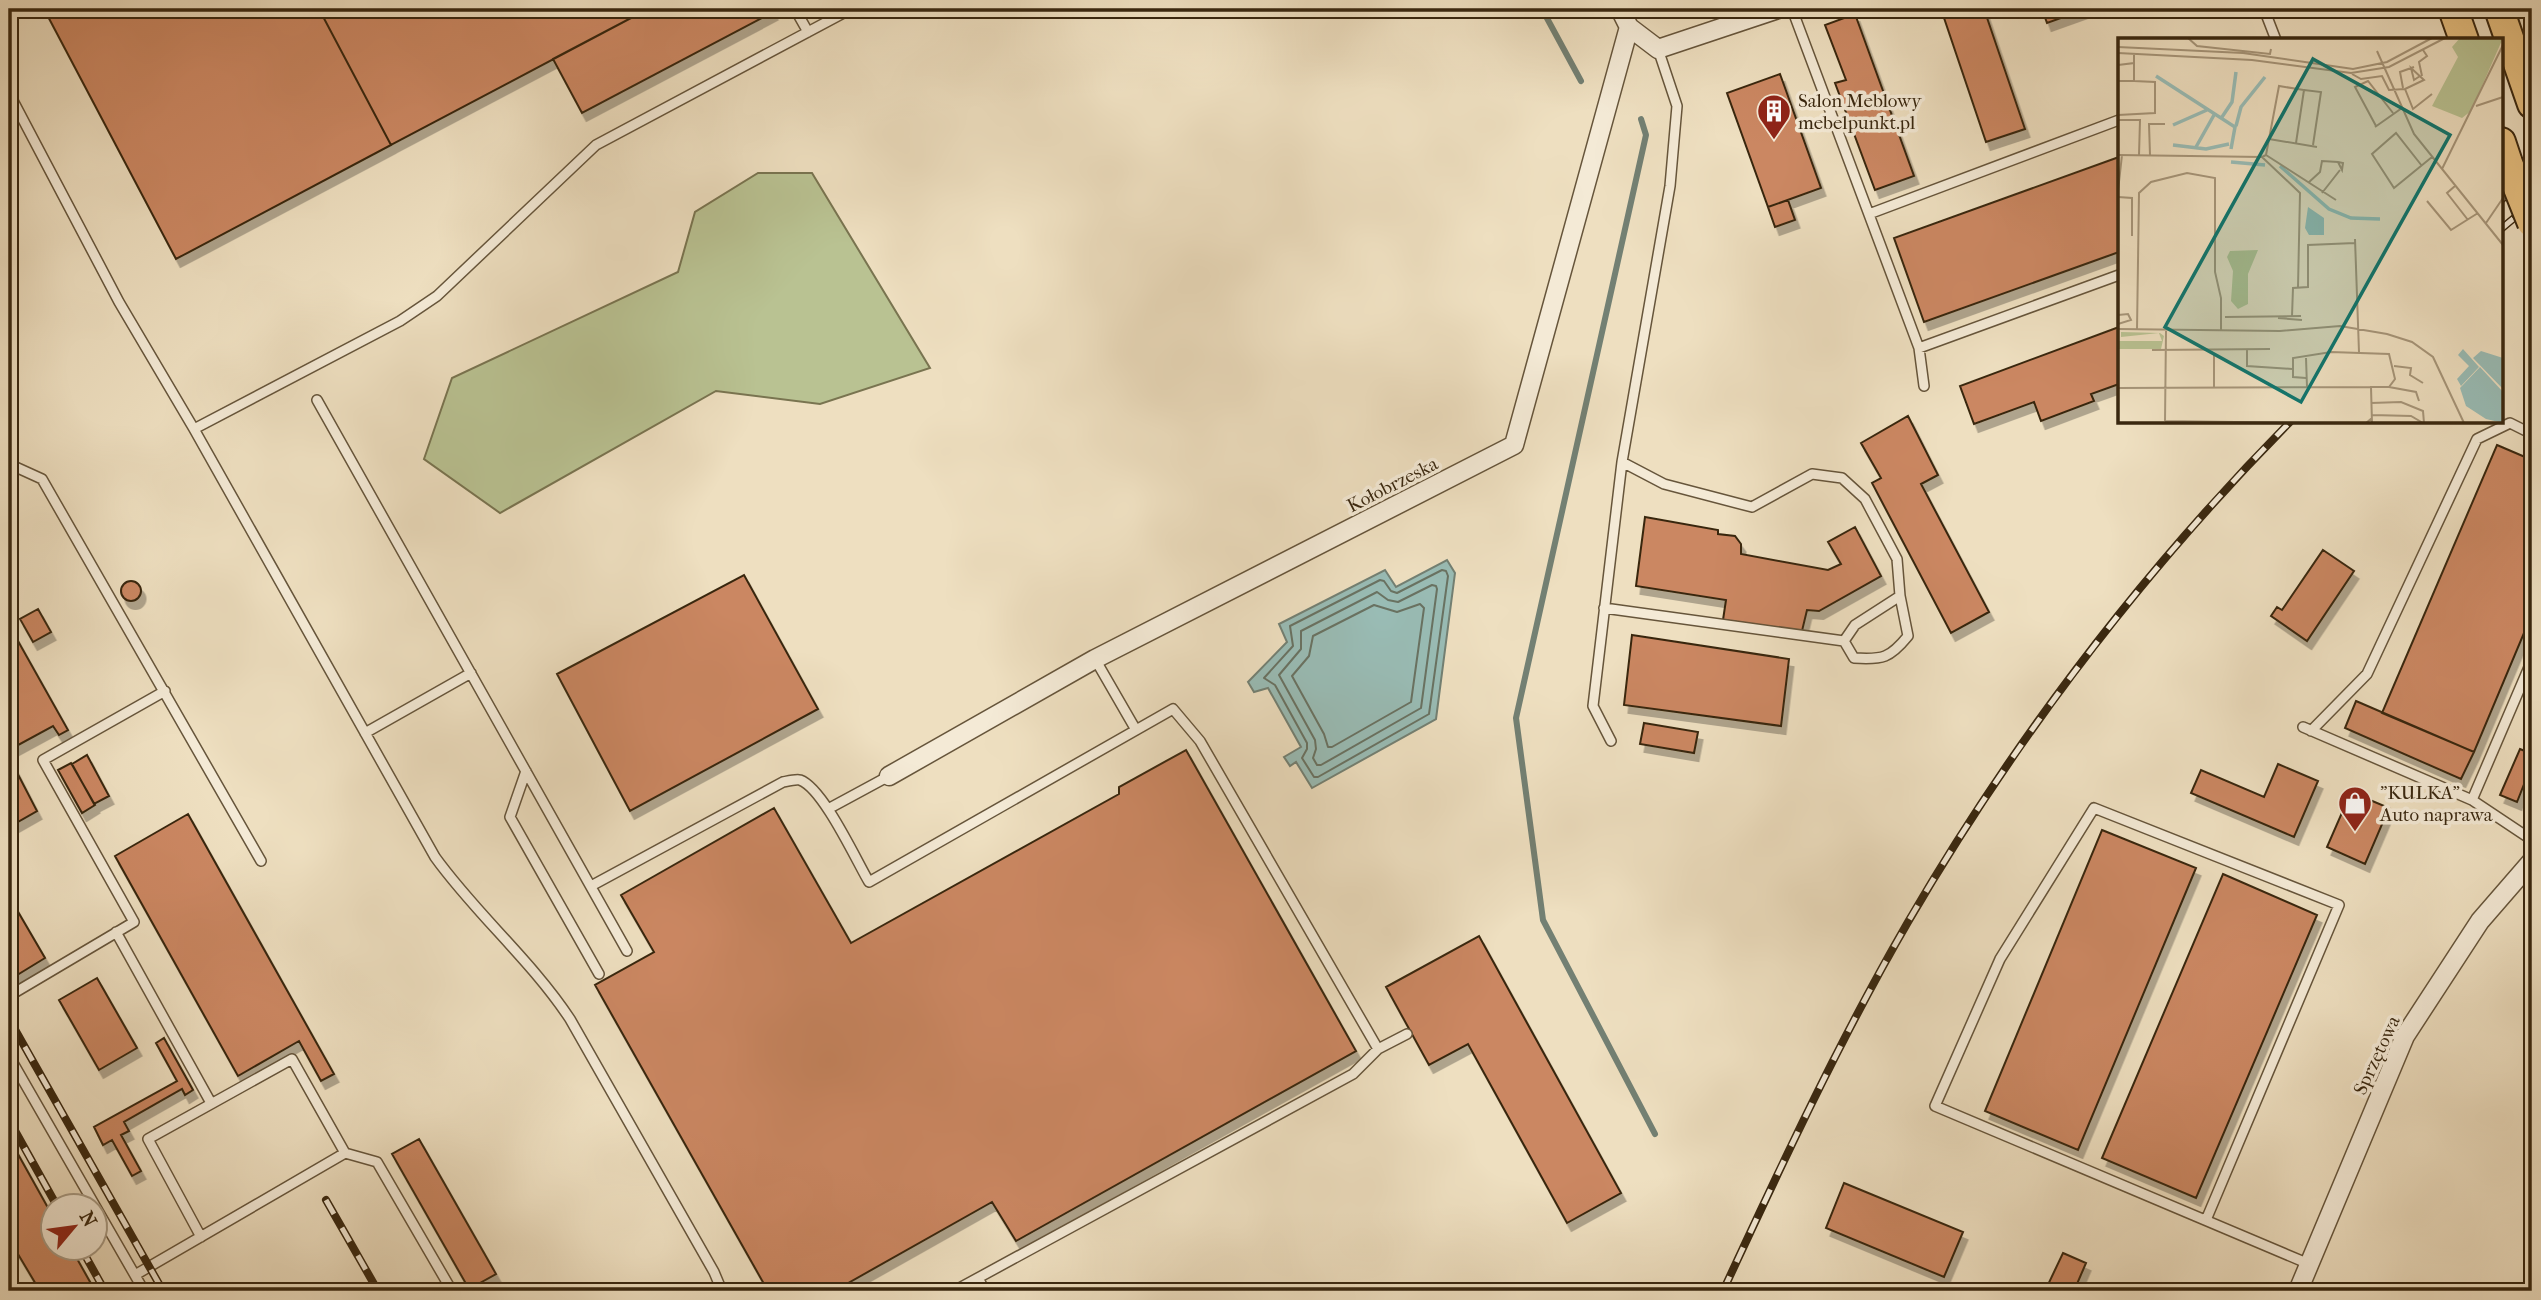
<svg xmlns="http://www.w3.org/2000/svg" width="2541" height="1300" font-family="'IM FELL French Canon',serif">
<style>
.green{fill:#b9c292;stroke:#797450;stroke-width:2}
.water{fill:#99bcb5;stroke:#738073;stroke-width:2}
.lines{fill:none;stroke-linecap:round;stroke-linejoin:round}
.shore{stroke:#697262;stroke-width:2}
.stream{stroke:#738073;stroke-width:6}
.building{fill:#cb8762;stroke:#39270f;stroke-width:2;filter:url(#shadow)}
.lane-casing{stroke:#66553b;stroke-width:12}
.street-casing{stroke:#66553b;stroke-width:21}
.primary-casing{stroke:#39270f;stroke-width:32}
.lane{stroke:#f4ead6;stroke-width:9}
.street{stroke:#f4ead6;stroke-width:18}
.primary{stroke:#e7c080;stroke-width:28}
.rail-casing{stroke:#39270f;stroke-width:8}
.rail{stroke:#f4ead6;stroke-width:5;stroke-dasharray:16;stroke-linecap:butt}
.primary-bridge-casing{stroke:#39270f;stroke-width:32;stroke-linecap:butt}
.primary-bridge{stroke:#e7c080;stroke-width:28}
.labels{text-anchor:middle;stroke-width:7;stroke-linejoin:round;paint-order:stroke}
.poi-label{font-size:19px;fill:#39270f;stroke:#f4ead6;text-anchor:start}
.street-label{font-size:19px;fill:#39270f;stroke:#f4ead6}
.inset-river{fill:none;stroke:#99bcb5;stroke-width:3.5}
.inset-road{fill:none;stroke:#a69579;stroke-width:2}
.view{fill:#0f766e;fill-opacity:0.15;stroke:#0f766e;stroke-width:3.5}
.inset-edge{fill:none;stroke:#39270f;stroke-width:3.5}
</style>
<defs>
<filter id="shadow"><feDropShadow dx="4.5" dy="8" stdDeviation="0" flood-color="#0004"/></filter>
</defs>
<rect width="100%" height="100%" fill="#eedfc0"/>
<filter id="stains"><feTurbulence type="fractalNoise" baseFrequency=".00286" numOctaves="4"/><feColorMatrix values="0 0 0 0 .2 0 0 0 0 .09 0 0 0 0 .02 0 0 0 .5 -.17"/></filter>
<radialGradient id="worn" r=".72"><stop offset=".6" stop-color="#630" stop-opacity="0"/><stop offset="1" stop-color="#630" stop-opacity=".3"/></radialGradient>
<path class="green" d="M758,173H812L930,368L820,404L716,391L500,513L424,459L452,378L678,272L695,212Z"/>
<path class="water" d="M1447,560L1455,573L1436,719L1312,788L1296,762L1290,766L1284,757L1301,747L1268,688L1254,692L1248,682L1287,642L1279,624L1385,570L1396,587Z"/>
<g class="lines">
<path class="shore" d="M1442,570L1446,571L1448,576L1429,714L1318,777H1314L1302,758L1307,749V743L1275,685L1264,678L1293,646L1290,626L1380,580L1384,581L1391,591L1397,593Z
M1432,585L1436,586L1437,589L1421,708L1321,765H1317L1313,758L1316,749L1315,740L1279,675L1301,649V631L1377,592L1388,600L1398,602Z
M1420,604L1424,608L1411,702L1332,747H1328L1324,734L1292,676L1309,656L1313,636L1374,605L1397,612Z"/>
<path class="stream" d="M1542,9L1581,81
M1641,119L1646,135L1516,718L1543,920L1655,1134"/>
</g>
<path class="building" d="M44,9H319L391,145L176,259Z
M319,9H648L391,145Z
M648,9H771L773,12L582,113L553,59Z
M1941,9H1984L2025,129L1986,142Z
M2042,9H2086L2047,23Z
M1855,14L1914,176L1875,190L1835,83L1846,80L1825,25Z
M1780,74L1821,188L1768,207L1727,93Z
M2119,157V252L1924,322L1894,238Z
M1788,200L1795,220L1775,227L1768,207Z
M2119,327V384L2091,394L2094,401L2041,421L2034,402L1974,424L1960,386Z
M1908,416L1938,475L1921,484L1989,612L1951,633L1872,483L1881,478L1861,443Z
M2497,445L2532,460V614L2474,752L2382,713Z
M1645,517L1718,530V534L1735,536L1741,544V554L1828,570L1841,564L1828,542L1855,527L1881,576L1819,611L1807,610L1802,631L1723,620L1726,600L1636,586Z
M2323,550L2354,571L2307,641L2271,616L2277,607L2282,610Z
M744,575L818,709L630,811L557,674Z
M121 591a10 10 0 1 1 20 0a10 10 0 1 1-20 0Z
M38,609L51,632L33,642L20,619Z
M9,625L68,730L59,735L53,726L9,750Z
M1632,635L1789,659L1781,726L1624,705Z
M2356,701L2474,752L2461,779L2345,728Z
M1644,723L1698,732L1694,753L1640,744Z
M2520,749L2532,754V764L2517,802L2500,795Z
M1186,750L1356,1051L1016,1241L992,1202L834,1291H768L595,985L654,952L621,895L774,808L851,943L1119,794V787Z
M87,755L109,796L94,804L72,764Z
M9,757L37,811L9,827Z
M71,763L95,805L82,813L58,770Z
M2278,764L2318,781L2294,837L2191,793L2201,770L2264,797Z
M2351,792L2389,808L2365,864L2327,847Z
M188,814L334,1074L321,1081L299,1041L238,1076L115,856Z
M2102,830L2196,868L2078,1150L1985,1111Z
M2223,874L2317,915L2196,1198L2102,1158Z
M10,898L45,958L9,980V899Z
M1479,936L1621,1193L1567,1223L1468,1044L1429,1065L1386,987Z
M97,978L137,1048L99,1070L59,1000Z
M164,1038L193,1090L185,1095L182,1089L124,1122L129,1131L121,1135L141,1171L132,1176L112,1140L103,1145L94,1127L177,1081L156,1043Z
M9,1138L52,1215V1248H71L94,1289L91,1291H40L9,1239Z
M419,1139L496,1274L469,1289L392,1154Z
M1844,1183L1963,1232L1944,1277L1826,1228Z
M2063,1253L2086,1263L2074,1291H2045Z"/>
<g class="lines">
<g class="lane-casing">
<path id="lane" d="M795,9L808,32
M1792,9L1919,348L1924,386
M2264,9L2276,40
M9,93L119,302L194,429L435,857C476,914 531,960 570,1019L714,1272L722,1291
M1869,214L2119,120
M1919,348L2119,275
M317,400L627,951
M194,429L400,321L437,296L596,145L851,9
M1622,462L1664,484L1752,507L1812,474L1842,478L1865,499L1897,559L1900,596L1855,625L1844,641L1854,658C1883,660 1890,658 1908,636L1900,596
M9,464L42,479L261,861
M1604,608L1844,641
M1095,659L1136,730
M2303,727L2472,800L2532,840
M2311,731L2367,674L2477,439L2510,423L2532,434
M365,733L471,673
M1611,741L1593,706L1622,462L1670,186L1677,106L1658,49
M526,771L510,817L599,974
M2472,800L2532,660
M828,809L889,776
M591,886L783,782C788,781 796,779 800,780C823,788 856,860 869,882L1173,709L1200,741L1378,1049
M116,932L211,1103
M9,996L134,922L43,760L165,691
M9,1056L144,1291
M2206,1220L2339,905L2094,808L2000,959L1935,1106L2309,1264
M201,1237L148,1139L292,1059L345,1153L377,1162L452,1291
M135,1275L345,1153
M978,1278L985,1291
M954,1291L1353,1074L1378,1049L1407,1034"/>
</g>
<g class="street-casing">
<path id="street" d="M1629,27L1658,49L1778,9
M889,776L1095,659L1514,445L1629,27L1620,9
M2298,1291L2405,1036L2480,921L2532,861"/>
</g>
<g class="primary-casing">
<path id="primary" d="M2453,9L2464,40
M2499,9L2532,104
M2501,142L2508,163"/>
</g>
<use href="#lane" class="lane"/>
<use href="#street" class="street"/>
<use href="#primary" class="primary"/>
<g class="rail-casing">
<path id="rail" d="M2501,200L2532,173
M2501,229L2532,203
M9,1019L163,1291
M9,1120L57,1206
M326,1200L378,1291
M81,1248L105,1291
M1723,1291C1781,1166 1839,1041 1908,922C2014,740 2143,571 2290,422"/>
</g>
<use href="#rail" class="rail"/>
<g class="primary-bridge-casing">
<path id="primary-bridge" d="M2508,163L2532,223"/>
</g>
<use href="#primary-bridge" class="primary-bridge"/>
</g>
<defs>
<g id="building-pin" transform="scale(1.75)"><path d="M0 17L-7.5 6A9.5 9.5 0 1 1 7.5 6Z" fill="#8f2418" stroke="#f4ead6"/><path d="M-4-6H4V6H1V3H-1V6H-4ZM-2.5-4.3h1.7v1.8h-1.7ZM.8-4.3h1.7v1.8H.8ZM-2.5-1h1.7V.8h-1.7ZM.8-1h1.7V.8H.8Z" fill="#fff"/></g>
<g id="shop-pin" transform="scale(1.75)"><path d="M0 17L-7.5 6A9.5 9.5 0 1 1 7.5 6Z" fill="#8f2418" stroke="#f4ead6"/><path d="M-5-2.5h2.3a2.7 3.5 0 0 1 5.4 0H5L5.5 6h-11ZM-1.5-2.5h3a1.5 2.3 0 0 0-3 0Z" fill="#fff"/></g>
</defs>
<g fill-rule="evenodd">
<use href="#building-pin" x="1774" y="111"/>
<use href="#shop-pin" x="2355" y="803"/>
</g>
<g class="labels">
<g class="poi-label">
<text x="1798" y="107">Salon Meblowy<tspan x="1798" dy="22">mebelpunkt.pl</tspan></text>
<text x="2380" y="799">"KULKA"<tspan x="2380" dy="22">Auto naprawa</tspan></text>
</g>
<g class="street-label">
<text transform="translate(1392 484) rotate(-27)" y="7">Kołobrzeska</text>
<text transform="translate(2376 1055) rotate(-65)" y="7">Sprzętowa</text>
</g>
</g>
<g transform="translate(2118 38)">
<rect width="385" height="385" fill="#eedfc0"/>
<path d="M342,0H385L353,73L344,80L314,68L340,19L334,9ZM140,212L130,236V266L120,271L113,263L115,233L109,219L112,213ZM3,294L42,295L46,298L43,311H0V303H44L41,295L3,299Z" fill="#b9c292"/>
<path d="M190,169L206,180V197H191L187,190ZM345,311L361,329L343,348L339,341L351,328L340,317ZM363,313L385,320V351L355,320ZM362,329L385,354V385L368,381L348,368L342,350Z" fill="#99bcb5"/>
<path class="inset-river" d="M38,38L117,89L113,111M104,79L114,64L118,34M55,87L89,72M118,88L123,69L147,39M55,107L88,111L111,106M78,109L96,77M113,124L147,127M162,128L211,171L233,180L262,181"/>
<path class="inset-road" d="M70,0L79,8L152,16L153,11M0,9L125,15L235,31L269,24L314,0M259,13L296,96L385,207M0,15L134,22L233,35L271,29L327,0M0,27L16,25V15M234,36L243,41L264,38L271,52L287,51L295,71L314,56M304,38L301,24L309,18L305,12M0,43H16V25M285,50L282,34L296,29M287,51L306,42L293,30L296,42L302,38M186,52L203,54L195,107M358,68L385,59M0,77L37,75V44L16,43M0,82H22L21,117M258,88L237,49L250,43L275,75M257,89L284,70M151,101L199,109M0,117L144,119L182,155L180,249M32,117L31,86H47M148,117L218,162M144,119L148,117L161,48L186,52L178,105M304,128L278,95L254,116L276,150L314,119M324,131L385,7M190,145L202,134L204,123L220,124L224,132L225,125L220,124M337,148L329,155L350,182M0,153L4,117M204,155L222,132M0,159L14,160V198M309,163L333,192L360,175M368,185L385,160M237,201L241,314M0,277L10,276L13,282L0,286M174,278L175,250L190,249V207L237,205M107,279L183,278M160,280L184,282M0,291L162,293L222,288L269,296L294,304L315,319L346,385M19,292L21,155L33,144L69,135L97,140V234L103,260V293M34,312L152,311M129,312V328L174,331M96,315V350M188,320L189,349M276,328L293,330L292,337L305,345M188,340L175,339V320L213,314L271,316L277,341L271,349H253L254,385M271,349L298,354L301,363M0,350L253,349M253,365L283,364L305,373L306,385M254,377L293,378L305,385M47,383L195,385M47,383L48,293M195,385H248L254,380"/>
<path class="view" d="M195,21L332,97L183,364L47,289Z"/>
<rect width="385" height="385" class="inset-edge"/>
</g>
<rect width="2541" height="1300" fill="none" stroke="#eedfc0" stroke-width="35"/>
<rect x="10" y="10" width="2520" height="1279" fill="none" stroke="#39270f" stroke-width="3.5"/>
<rect x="18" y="18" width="2506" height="1265" fill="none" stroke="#39270f" stroke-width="2"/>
<g transform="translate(74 1227) rotate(61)"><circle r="33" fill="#f4ead6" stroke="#a99c86" stroke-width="2"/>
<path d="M0-5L12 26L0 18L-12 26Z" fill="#8f2418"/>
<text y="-10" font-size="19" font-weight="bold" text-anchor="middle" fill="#39270f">N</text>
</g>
<rect width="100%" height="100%" filter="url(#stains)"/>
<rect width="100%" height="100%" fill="url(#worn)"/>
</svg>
